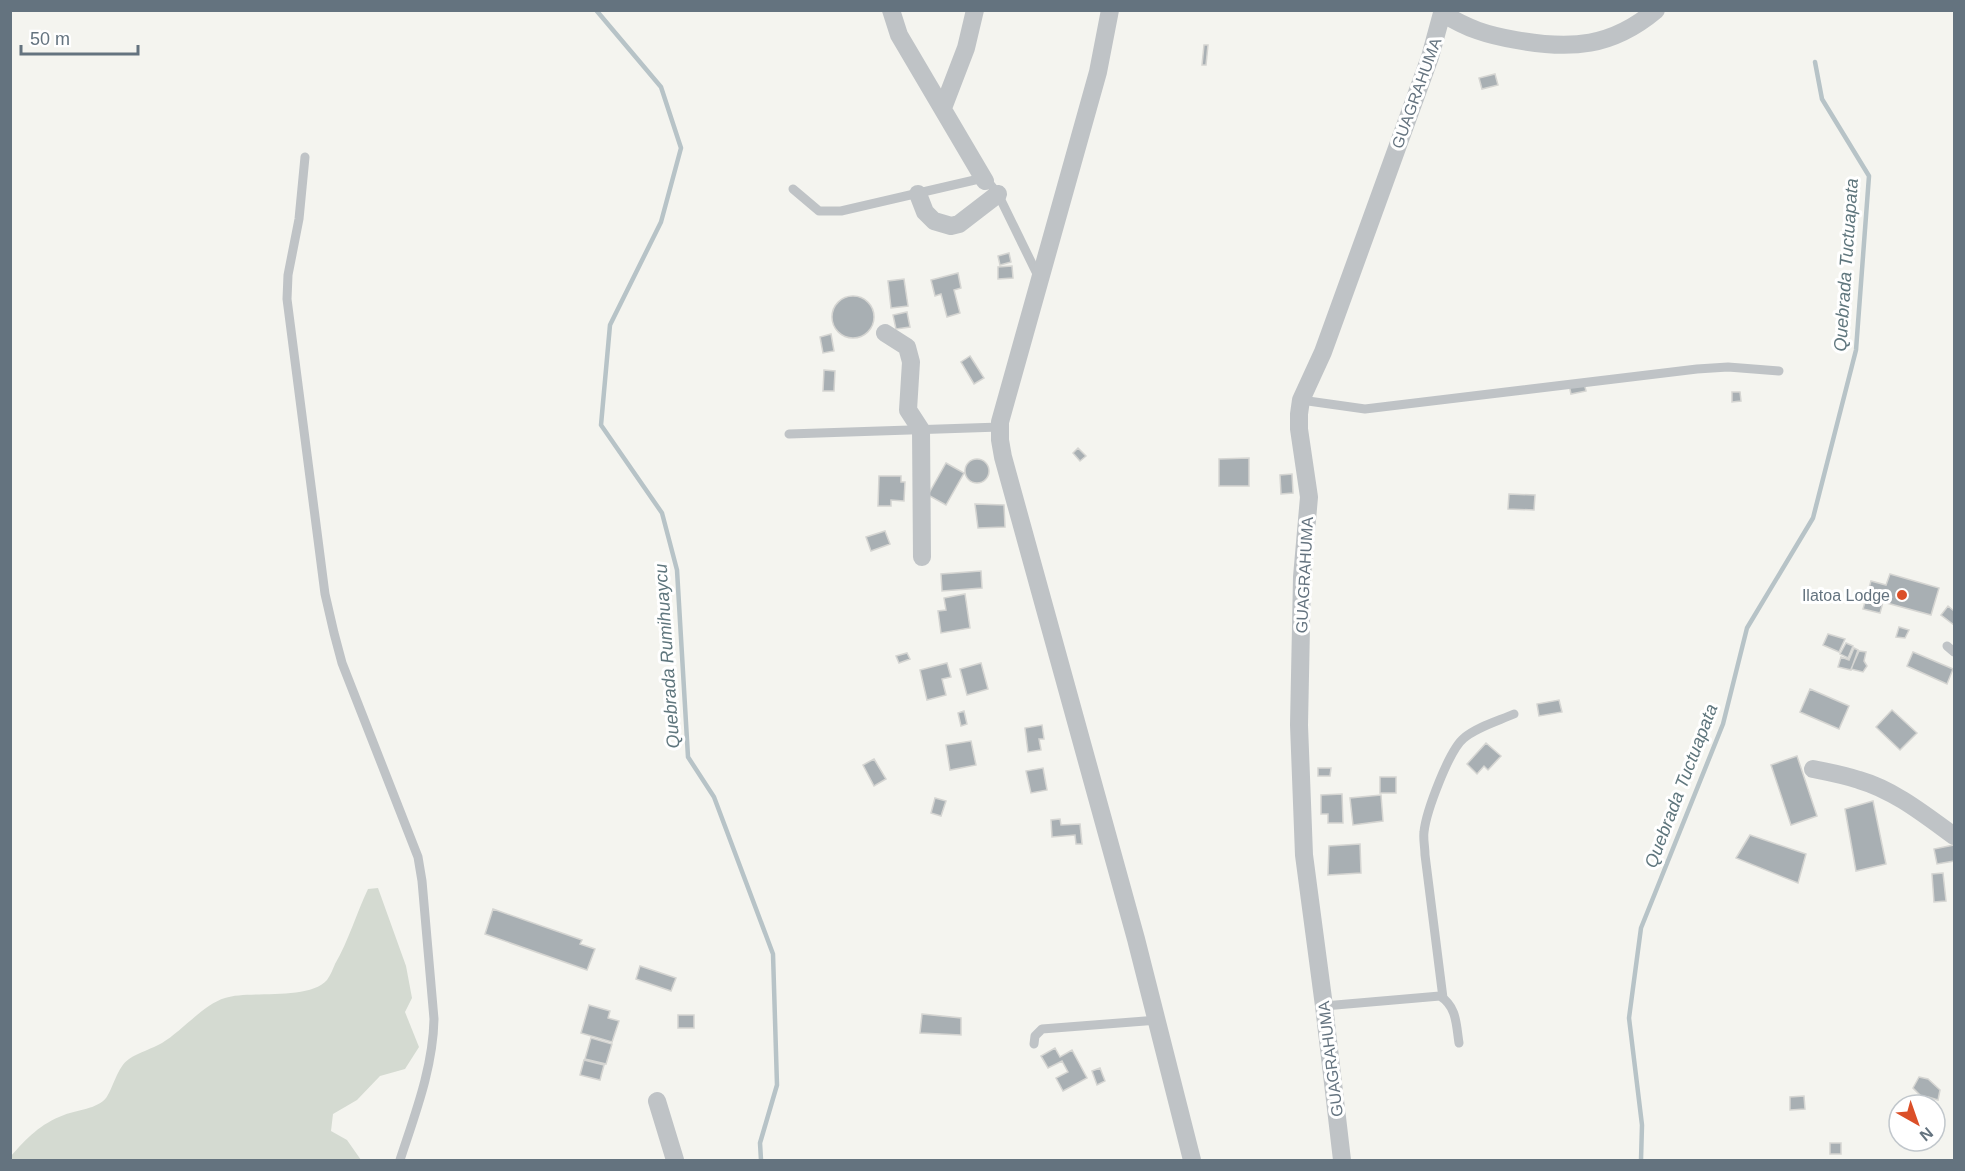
<svg xmlns="http://www.w3.org/2000/svg" width="1965" height="1171" font-family="Arial,sans-serif">
<style>
.green{fill:#d4dad1}
.lines{fill:none;stroke-linecap:round;stroke-linejoin:round}
.stream{stroke:#b7c3c7;stroke-width:4.5}
.building{fill:#a8afb3;stroke:#d5d5d2;stroke-width:1.5}
.service{stroke:#bfc3c6;stroke-width:9}
.minor{stroke:#bfc3c6;stroke-width:18}
.poi-dot{fill:#db4f28;stroke:#fff;stroke-width:2}
.labels{text-anchor:middle;stroke-width:6;stroke-linejoin:round;paint-order:stroke}
.street-label{font-size:16px;fill:#64737f;stroke:#fff}
.poi-label{font-size:16px;fill:#64737f;stroke:#fff;text-anchor:end}
.water-label{font-size:18px;font-style:italic;fill:#5f767d;stroke:#fff}
</style>
<rect width="100%" height="100%" fill="#f4f4ef"/>
<path class="green" d="M378,888L406,966L412,998L405,1012L419,1047L405,1069L380,1076L357,1100L333,1114L331,1131L347,1140L361,1160H11V1156C27,1138 40,1124 64,1115C77,1110 97,1109 106,1098C113,1089 117,1067 129,1059C139,1052 152,1049 162,1043C182,1031 204,1004 225,998C249,990 309,1001 327,980C330,976 333,969 335,964C349,940 356,914 368,889Z"/>
<g class="lines">
<path class="stream" d="M596,10L661,87L681,148L661,222L610,325L601,425L662,513L677,570L688,757L714,797L773,954L777,1085L760,1143L761,1160
M1641,1160L1642,1125L1629,1018L1641,928L1723,724L1747,628L1813,518L1856,350L1869,176L1822,99L1815,62"/>
</g>
<path class="building" d="M1204,45H1208L1206,65H1202Z
M1495,74L1498,85L1482,89L1479,78Z
M1009,253L1011,262L1000,265L998,256Z
M1012,266L1013,278L998,279V267Z
M958,273L961,288L954,290L960,313L947,317L941,294L935,296L931,280Z
M904,279L908,306L891,308L888,281Z
M832 317a21 21 0 1 1 42 0a21 21 0 1 1-42 0Z
M907,312L910,327L896,329L893,315Z
M831,334L834,351L823,353L820,337Z
M970,356L984,378L974,384L961,362Z
M824,370L835,371L834,391H823Z
M1584,383L1586,391L1571,394L1569,385Z
M1732,392H1740L1741,401L1732,402Z
M1078,448L1086,456L1080,461L1073,453Z
M1249,458V486H1219V459Z
M965 471a12 12 0 1 1 24 0a12 12 0 1 1-24 0Z
M946,463L964,473L946,505L928,495Z
M1292,474L1293,493L1281,494L1280,475Z
M879,476H901V482H905L904,501L891,500V506H878Z
M1509,494L1535,495L1534,510L1508,509Z
M975,504L1004,505L1005,527L978,528Z
M885,531L890,544L871,551L866,537Z
M981,571L982,588L942,591L941,574Z
M1890,574L1939,588L1931,615L1883,602L1880,613L1863,609L1871,581L1886,585Z
M965,594L970,628L941,633L938,611L946,610L944,598Z
M1948,606L1954,611V625L1941,615Z
M1899,627L1909,630L1905,638L1896,637Z
M1828,634L1845,639L1839,652L1823,645Z
M1846,643L1853,646L1848,658L1840,654Z
M1854,648L1858,650L1851,670L1838,667L1841,657L1849,660Z
M1859,651L1866,652L1864,661L1867,666L1863,672L1851,669Z
M1913,652L1953,669L1947,684L1907,666Z
M907,653L910,659L899,663L896,656Z
M947,663L951,677L942,679L946,695L927,700L920,670Z
M981,663L988,689L967,695L960,669Z
M1810,689L1849,706L1839,729L1800,712Z
M1559,700L1562,712L1539,716L1537,704Z
M1892,710L1917,733L1900,750L1876,727Z
M964,711L967,724L961,726L958,713Z
M1042,725L1044,739H1039L1041,750L1028,752L1025,728Z
M971,741L976,765L950,770L946,745Z
M1486,743L1501,756L1488,770L1484,766L1477,774L1467,764Z
M1797,756L1817,816L1791,825L1771,765Z
M874,759L886,779L874,786L863,765Z
M1043,768L1047,790L1031,793L1026,771Z
M1318,768H1331L1330,776H1318Z
M1380,777H1396V793H1380Z
M1342,794L1343,823H1328V814H1321V795Z
M1381,795L1383,821L1353,825L1350,798Z
M935,798L946,801L941,816L931,813Z
M1873,801L1886,864L1856,871L1845,809Z
M1060,819L1061,825L1080,824L1082,844H1076L1075,835L1052,837L1051,820Z
M1750,835L1806,854L1798,883L1736,858Z
M1360,844L1361,873L1328,875L1329,846Z
M1954,845V861L1937,864L1934,849Z
M1943,873L1946,901L1934,902L1932,874Z
M493,909L582,940L580,944L595,949L587,970L485,934Z
M640,966L676,978L671,991L636,979Z
M589,1005L610,1011L608,1018L619,1021L612,1042L581,1033Z
M922,1014L961,1018V1035L920,1033Z
M678,1015H694V1028H678Z
M591,1038L612,1044L606,1064L585,1059Z
M1055,1048L1060,1057L1072,1050L1087,1078L1063,1091L1056,1078L1068,1072L1062,1061L1048,1068L1041,1056Z
M584,1060L604,1065L600,1080L580,1075Z
M1100,1068L1105,1081L1097,1085L1092,1071Z
M1919,1077L1928,1079L1940,1090L1938,1100L1928,1097L1926,1101L1913,1088Z
M1804,1096L1805,1109L1790,1110V1097Z
M1830,1143H1841V1154H1830Z"/>
<g class="lines">
<path class="service" d="M305,157L299,219L288,275L287,299L325,594L334,633L342,663L418,857L422,881L434,1019C433,1068 415,1114 400,1160
M793,189L819,211H841L979,179L990,184L998,194L1039,278
M1301,400L1365,409L1697,369L1728,367L1779,371
M789,434L1000,427
M1947,646L1954,652
M1443,998L1425,855C1425,847 1423,839 1424,832C1426,812 1449,750 1464,738C1477,727 1498,721 1514,714
M1324,1006L1440,996C1457,1007 1456,1024 1459,1043
M1034,1044L1035,1036L1042,1029L1158,1020"/>
<path class="minor" d="M891,10L899,35L985,181
M1110,10L1098,72L1000,422V440L1003,457L1136,939L1192,1160
M943,108L966,48L975,10
M918,194L925,212L934,221L951,226L959,224L998,194
M885,333L907,347L911,362L908,410L921,430L922,557
M1813,769C1828,772 1844,775 1859,780C1894,790 1925,815 1954,836
M657,1101L675,1160
M1342,1160L1324,1006L1304,855L1299,725L1302,577L1309,497L1299,429V414L1301,400L1323,352L1430,57L1442,13C1468,29 1487,35 1516,40C1571,50 1612,47 1656,10"/>
</g>
<circle class="poi-dot" cx="1902" cy="595" r="6"/>
<g class="labels">
<g class="street-label">
<text transform="translate(1416 93) rotate(-70)" y="6">GUAGRAHUMA</text>
<text transform="translate(1304 575) rotate(-87)" y="6">GUAGRAHUMA</text>
<text transform="translate(1330 1059) rotate(-97)" y="6">GUAGRAHUMA</text>
</g>
<g class="poi-label">
<text x="1890" y="601">Ilatoa Lodge</text>
</g>
<g class="water-label">
<text transform="translate(1846 265) rotate(-86)" y="6">Quebrada Tuctuapata</text>
<text transform="translate(667 656) rotate(-94)" y="6">Quebrada Rumihuaycu</text>
<text transform="translate(1681 786) rotate(-69)" y="6">Quebrada Tuctuapata</text>
</g>
</g>
<rect width="1965" height="1171" fill="none" stroke="#64737f" stroke-width="24"/>
<g transform="translate(1917 1123) rotate(140)"><circle r="28" fill="#ffffff" stroke="#c1c7cc" stroke-width="1.5"/>
<path d="M0-4.5L10 22L0 15L-10 22Z" fill="#db4f28"/>
<text y="-9" font-size="16" font-weight="bold" text-anchor="middle" fill="#64737f">N</text>
</g>
<path d="M21 45v9h117v-9" fill="none" stroke="#64737f" stroke-width="3"/>
<text x="30" y="45" font-size="18" fill="#64737f" stroke="#ffffff" stroke-width="4.5" paint-order="stroke">50 m</text>
</svg>
